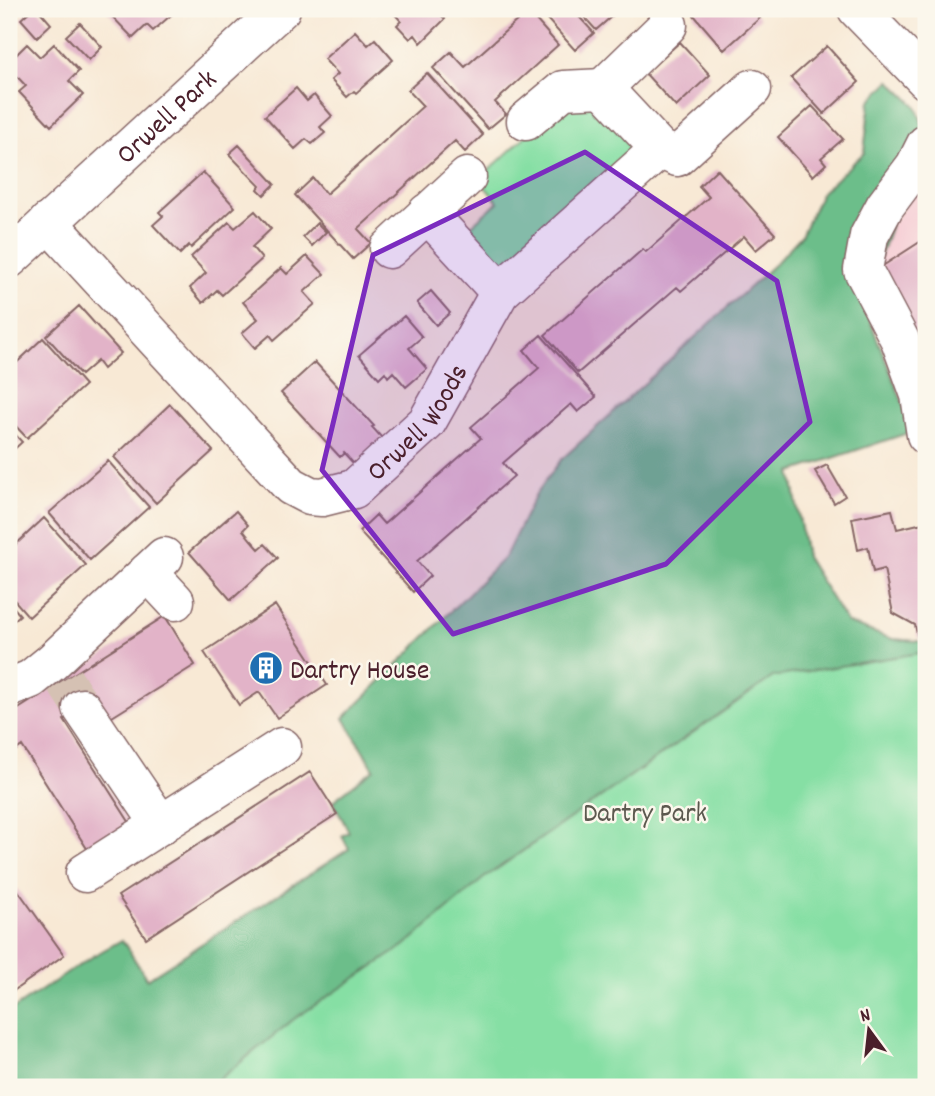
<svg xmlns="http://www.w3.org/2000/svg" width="935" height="1096" font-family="Dekko,sans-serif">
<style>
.built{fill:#f6cfd6}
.green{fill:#86dfa4;stroke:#687f68;stroke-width:2}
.forest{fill:#6cbe8a;stroke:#5b6e5a;stroke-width:2}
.building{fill:#e2b3c8}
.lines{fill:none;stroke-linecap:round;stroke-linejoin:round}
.minor-tunnel{stroke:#d5c1b3;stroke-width:38;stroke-dasharray:38 19;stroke-linecap:butt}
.minor-casing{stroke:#876666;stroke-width:41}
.minor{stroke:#fff;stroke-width:38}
.marked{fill:#7b2cbf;fill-opacity:0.2;stroke:#7b2cbf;stroke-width:5;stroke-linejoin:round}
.labels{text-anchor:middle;stroke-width:5;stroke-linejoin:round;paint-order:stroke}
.street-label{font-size:28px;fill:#4a1f2b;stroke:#fbf7ec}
.poi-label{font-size:28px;fill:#4a1f2b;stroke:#fbf7ec;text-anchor:start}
.park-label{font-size:28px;fill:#5c594f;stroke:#fbf7ec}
</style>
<rect width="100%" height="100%" fill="#fbf7ec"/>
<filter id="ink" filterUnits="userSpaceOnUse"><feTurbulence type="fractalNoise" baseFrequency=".0143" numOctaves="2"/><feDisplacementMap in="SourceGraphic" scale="14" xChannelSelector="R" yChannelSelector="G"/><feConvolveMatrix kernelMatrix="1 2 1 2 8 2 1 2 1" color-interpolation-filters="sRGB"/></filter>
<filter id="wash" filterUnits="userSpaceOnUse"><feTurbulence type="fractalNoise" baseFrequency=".00686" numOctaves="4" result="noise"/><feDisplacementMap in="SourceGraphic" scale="28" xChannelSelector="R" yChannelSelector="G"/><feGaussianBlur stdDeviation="1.57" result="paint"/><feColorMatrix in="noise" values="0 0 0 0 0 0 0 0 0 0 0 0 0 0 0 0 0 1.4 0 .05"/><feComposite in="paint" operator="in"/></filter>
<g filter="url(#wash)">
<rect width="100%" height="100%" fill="#f8e9d5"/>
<path class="built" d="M926,175V385L871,256Z"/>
<path class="green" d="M890,81L916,106L864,306L914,431L791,472L806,557L847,623L892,639L926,642V1087H9V1013L18,1006L95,955L122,940L147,979L349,849L342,836L349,832L333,801L374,769L344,718L505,557L536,494L561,460L775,264L801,236L822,192L864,153L870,101Z
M591,95L643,146L504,273L465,231L498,202L485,187V174L565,99Z"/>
<path class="forest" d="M890,81L916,106L923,126L864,306L914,431L791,472L806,557L847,623L892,639L926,642V652L773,677L484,878L404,946L294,1019L210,1087H9V1013L18,1006L95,955L122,940L147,979L349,849L342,836L349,832L333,801L374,769L344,718L505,557L536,494L561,460L775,264L801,236L822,192L864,153L870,101Z"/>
<g id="blocks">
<path class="building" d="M32,9H38L51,24L37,37L21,19Z
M105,9H178L153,31L147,25L133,38Z
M390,9H450L442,16L445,19L421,43L415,35L410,39L397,25L401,21Z
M538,9H572L594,33L575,50Z
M577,9H620L596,30Z
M699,9H751L760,18L724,50L693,14Z
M528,11L558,45L495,102L506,114L488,129L433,68L451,52L465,67Z
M80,23L102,47L89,60L66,36Z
M355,31L368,45L375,39L393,60L356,93L354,91L347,97L331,80L338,74L324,59Z
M680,42L710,75L676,107L645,73Z
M27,44L40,57L54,44L79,71L69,81L83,95L51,126L19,92L26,86L9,68V62Z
M827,46L859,82L824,114L791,78Z
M427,73L483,135L465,152L455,141L358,229L371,243L353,259L295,195L313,178L326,194L423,106L408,90Z
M296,88L307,101L314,95L332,116L320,127L325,133L312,144L306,139L295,149L265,116Z
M812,106L843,139L821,158L826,164L813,176L778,137Z
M239,145L275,184L264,195L258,189L260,186L229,154Z
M717,169L775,234L756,250L744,236L681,291L677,287L578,373L545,335L643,249L646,252L709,197L699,186Z
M203,172L235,207L191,248L189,245L180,254L153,225L163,216L159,212Z
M255,211L271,229L252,247L262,259L222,295L217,290L203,303L190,288L206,273L191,257L229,222L235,228Z
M317,223L326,232L312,246L303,237Z
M926,238V354L878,278V269Z
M307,256L324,274L304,292L315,304L274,340L270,335L255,348L242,333L258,319L243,302L281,268L287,274Z
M431,291L450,313L436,325L417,303Z
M79,306L121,353L103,369L97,361L81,375L46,336Z
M404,316L422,337L409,348L427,369L406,387L393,372L388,377L385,372L379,378L359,355Z
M541,335L596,397L578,412L571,404L503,463L514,476L417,561L430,576L413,592L359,531L376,515L384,524L481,438L471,427L539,368L524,350Z
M43,338L85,385L27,438L9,419V370Z
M315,362L374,426L372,427L382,438L354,464L344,453L340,457L281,393Z
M170,404L213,451L156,503L114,457Z
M9,428L22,442L9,454Z
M108,461L149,507L90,560L49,513Z
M827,465L845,496L834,503L815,471Z
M892,510L897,529L923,523L926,536V637L918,638L915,625L893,613L884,569L873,572L868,547L858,550L852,518Z
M236,511L248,525L243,530L251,540L259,549L265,544L278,558L231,600L189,552Z
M44,518L86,565L29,617L9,594V551Z
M9,602L20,615L9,625Z
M275,605L327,685L277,718L259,692L239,705L204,652Z
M165,616L195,665L104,722L91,703L64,720L135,831L93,858L22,746L9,755V715Z
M310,772L337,814L146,938L118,896Z
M17,889L64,955L9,994V894Z"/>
</g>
</g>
<g filter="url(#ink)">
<use href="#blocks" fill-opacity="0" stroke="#876666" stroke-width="2"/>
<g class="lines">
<path class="minor-tunnel" d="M64,680L82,708"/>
<g class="minor-casing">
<g id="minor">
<path d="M857,9L926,80"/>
<path d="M668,25L603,88L660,149L677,157L752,89"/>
<path d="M526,121L563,90L603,88"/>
<path d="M926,144L915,166L885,206L869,236L863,270L900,340L920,395L926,435"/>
<path d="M427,213L500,292"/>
<path id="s1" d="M48,222L291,486L310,496L322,497L354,489L427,422L500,292L660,149"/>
<path d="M389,249L467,177"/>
<path id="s2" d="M9,259L281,9"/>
<path d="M148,572L175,601"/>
<path d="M9,688L31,679L52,662L164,557"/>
<path d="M82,708L161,825"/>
<path d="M85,873L282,747"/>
</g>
</g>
<use href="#minor" class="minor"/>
</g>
</g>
<path class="marked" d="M585,152L777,281L810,422L666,564L453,634L322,470L373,255Z"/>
<defs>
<g id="building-disc" transform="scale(1.75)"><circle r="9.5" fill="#1f6fb2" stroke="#fbf7ec"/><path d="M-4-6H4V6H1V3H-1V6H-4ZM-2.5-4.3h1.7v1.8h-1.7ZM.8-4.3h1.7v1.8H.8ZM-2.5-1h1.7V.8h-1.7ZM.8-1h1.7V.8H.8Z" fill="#fff"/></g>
</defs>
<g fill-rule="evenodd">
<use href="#building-disc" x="266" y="668"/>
</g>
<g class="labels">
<g class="street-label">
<text dy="10" stroke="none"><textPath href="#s2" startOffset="212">Orwell Park</textPath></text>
<text dy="10" stroke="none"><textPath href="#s1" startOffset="518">Orwell Woods</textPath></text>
</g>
<g class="poi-label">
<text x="290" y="678">Dartry House</text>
</g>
<g class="park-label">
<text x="645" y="821">Dartry Park</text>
</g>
</g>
<rect width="935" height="1096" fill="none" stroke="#fbf7ec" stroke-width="35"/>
<g transform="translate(869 1030) rotate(345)" stroke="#fbf7ec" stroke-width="5" paint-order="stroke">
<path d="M0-5L12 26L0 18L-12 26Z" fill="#4a1f2b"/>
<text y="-10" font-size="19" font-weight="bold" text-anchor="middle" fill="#4a1f2b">N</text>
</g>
</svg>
